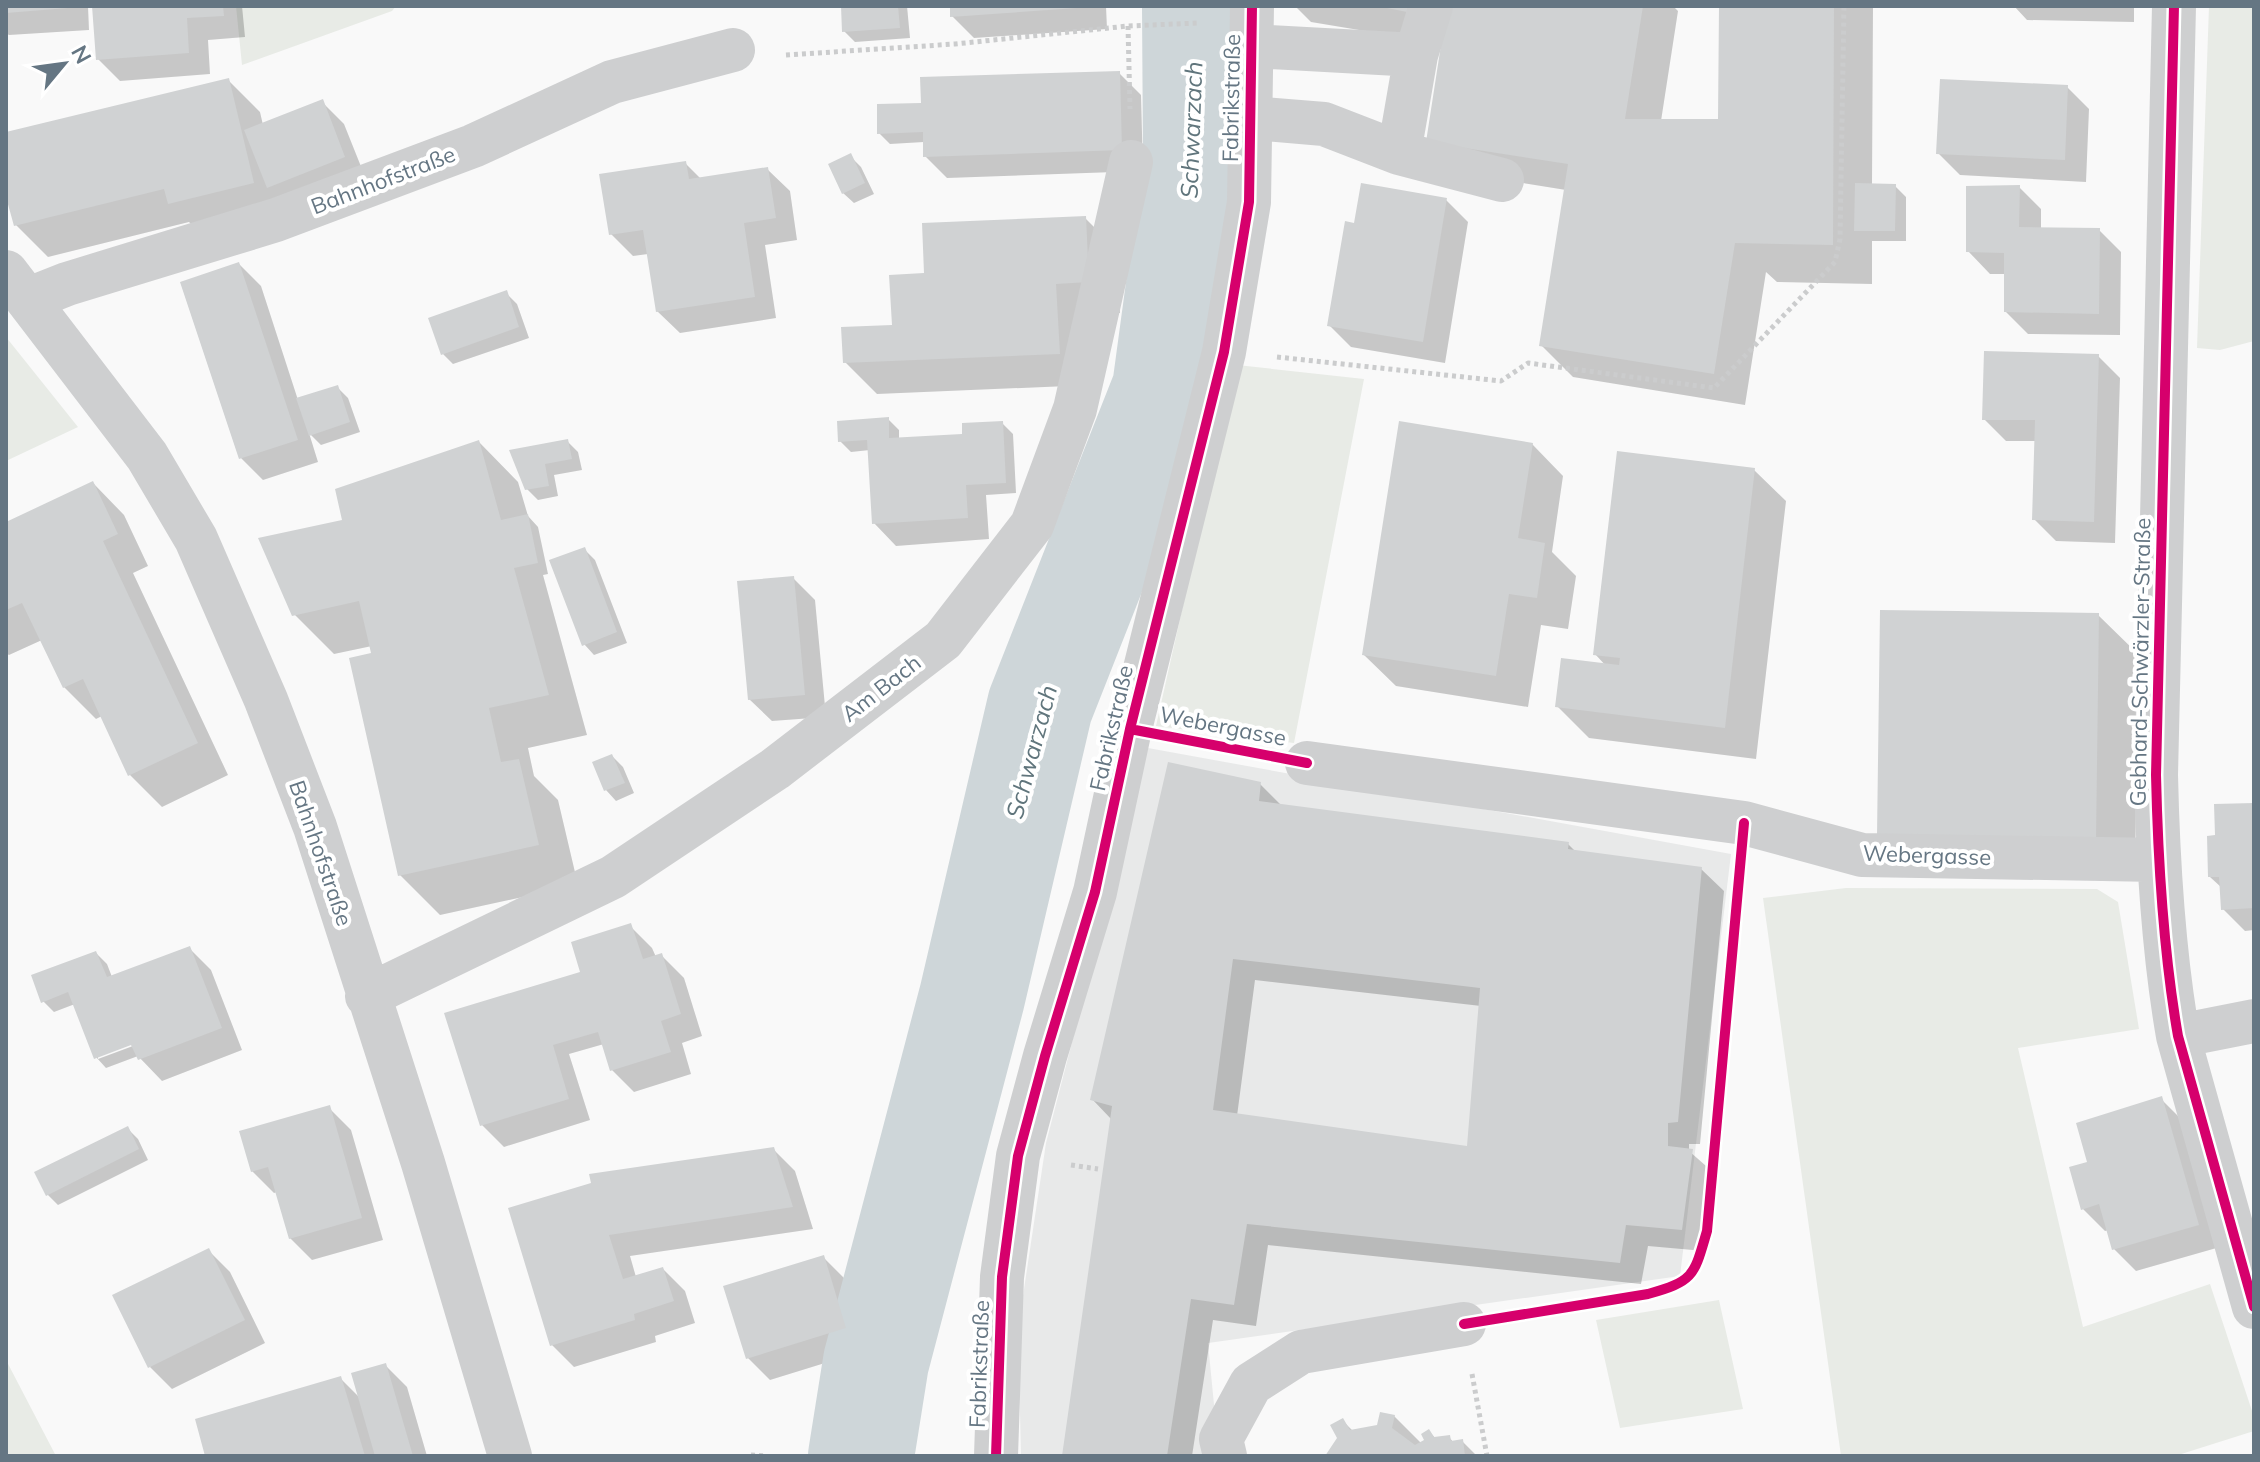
<svg xmlns="http://www.w3.org/2000/svg" width="2260" height="1462" font-family="Mulish,sans-serif">
<style>
.built{fill:#e8e9e9}
.green{fill:#e8ebe6}
.shadow{fill:#0003;fill-rule:evenodd}
.lines{fill:none;stroke-linecap:round;stroke-linejoin:round}
.river{stroke:#ced6d9;stroke-width:106}
.building{fill:#d0d2d3;fill-rule:evenodd}
.path{stroke:#cbcccd;stroke-width:5;stroke-dasharray:4 4;stroke-linecap:butt}
.minor{stroke:#cecfd0;stroke-width:44}
.cycleway-casing{stroke:#fff;stroke-width:15}
.cycleway{stroke:#d6006c;stroke-width:10}
.labels{text-anchor:middle;stroke-width:8;stroke-linejoin:round;paint-order:stroke}
.street-label{font-size:22px;fill:#657683;stroke:#fff}
.water-label{font-size:24px;font-style:italic;fill:#60757c;stroke:#fff}
</style>
<rect width="100%" height="100%" fill="#f9f9f9"/>
<path class="built" d="M1148,748L1731,854L1680,1276L1208,1343L1219,1456H1021L1018,1329L1046,1143Z"/>
<path class="green" d="M236,6H396L392,11L242,65Z
M2209,6H2254V341L2220,350L2197,348Z
M6,337L78,427L6,461Z
M1237,365L1364,379L1294,743L1156,726Z
M1846,888L2097,889L2118,902L2139,1029L2018,1048L2083,1327L2210,1284L2254,1417V1431L2175,1456H1841L1763,898Z
M1719,1300L1743,1409L1620,1428L1596,1320Z
M6,1360L56,1456H6Z"/>
<path class="shadow" d="M6,6H88L89,30L9,35L6,33Z
M94,6H242L245,37L208,40L210,74L120,81L98,59Z
M843,6H907L910,38L855,42L844,31Z
M952,6H1106L1107,29L974,38L952,16Z
M1295,6H1673L1678,11L1661,121H1720L1721,6H1873L1872,185L1895,186L1906,197V241H1872V284L1777,282L1766,272L1745,405L1573,377L1541,345L1566,190L1460,173L1443,44L1311,22Z
M2014,6H2134V22L2027,20Z
M1119,73L1141,95L1143,171L947,178L925,156L924,142L890,144L879,133L923,105Z
M228,80L260,112L263,125L322,102L344,124L366,179L201,234L189,222L48,257L16,225L6,190V134Z
M2067,87L2089,109L2086,182L1960,175L1938,153Z
M850,156L861,167L874,194L854,203L843,193Z
M685,163L701,179L767,169L790,191L797,240L765,245L776,318L680,333L657,311L648,254L633,256L611,234Z
M2019,187L2041,209V229L2099,230L2121,252L2120,335L2028,334L2006,312V274H1990L1968,251Z
M1446,200L1468,222L1445,363L1351,347L1329,325L1355,226Z
M1085,218L1117,250L1120,313L1087,315L1091,385L877,394L845,362L894,327L926,275Z
M239,264L261,286L298,400L337,387L348,398L360,432L321,445L309,433L318,462L263,480L241,458L183,283Z
M506,293L517,304L529,338L453,364L443,354Z
M2098,356L2120,378L2115,543L2056,541L2034,519L2036,441H2006L1984,419Z
M888,419L899,430V440L962,436L1002,423L1013,434L1016,493L986,495L989,539L896,546L874,523L870,450L851,452L840,441Z
M567,441L578,452L582,470L554,475L558,496L538,500L527,489L511,452Z
M479,442L518,482L528,516L538,527L548,574L543,575L587,735L528,748L534,776L558,800L578,885L440,915L400,875L372,646L334,654L294,614L344,521Z
M1532,444L1563,476L1552,552L1576,576L1568,629L1541,625L1528,707L1396,686L1364,655Z
M1754,470L1786,501L1756,759L1589,738L1557,706L1606,666L1595,654Z
M93,483L124,515L148,566L133,573L228,775L162,807L130,775L102,716L96,719L64,687L42,640L9,655L6,653V524Z
M584,549L595,560L627,643L594,655L584,644Z
M793,578L815,600L826,717L772,721L749,699Z
M2098,615L2138,654L2135,879L1919,875Z
M612,756L623,767L634,793L616,801L606,790Z
M1260,784L1282,806L1568,844L1576,852L1701,869L1724,891L1700,1144H1689V1151L1714,1173L1704,1251L1648,1246L1641,1284L1268,1245L1256,1326L1213,1320L1192,1456H1064L1112,1120L1092,1099ZM1255,980L1481,1006L1468,1148L1237,1116Z
M2254,805V930L2245,931L2223,909L2222,888L2210,877L2218,837Z
M630,926L652,948L656,957L662,956L684,978L702,1036L682,1043L691,1074L634,1092L612,1070L604,1044L569,1054L590,1120L504,1147L482,1125L579,974Z
M189,948L211,970L242,1050L162,1081L138,1056L106,1068L96,1057L75,1004L54,1012L43,1001L96,953L107,964L112,977ZM140,1039L141,1043L98,1059V1055Z
M2161,1099L2183,1121L2220,1247L2136,1271L2114,1249L2109,1230L2105,1231L2083,1209L2090,1163Z
M329,1108L351,1130L383,1240L312,1260L290,1238L277,1192L274,1193L252,1171Z
M128,1129L138,1139L148,1160L58,1205L47,1194Z
M773,1149L795,1171L813,1229L630,1256L636,1277L663,1269L685,1291L695,1323L655,1336L656,1342L574,1367L552,1345L510,1210Z
M208,1250L230,1272L265,1343L172,1389L150,1367Z
M823,1257L845,1279L867,1350L770,1380L748,1358Z
M385,1365L407,1387L427,1456H207L341,1379L360,1398Z
M1394,1416L1422,1444L1427,1441L1429,1431L1436,1439L1449,1437L1454,1443L1462,1441L1477,1456H1327L1340,1438L1343,1421L1353,1431L1379,1426Z"/>
<g class="lines">
<path class="river" d="M861,1456L876,1362L972,997L1040,706L1165,389L1196,160L1195,6"/>
</g>
<path class="building" d="M6,6H68V8L6,13Z
M92,6H223L224,16L187,18L189,53L96,60Z
M841,6H898L900,28L842,32Z
M950,6H1077V8L950,17Z
M1377,6H1424L1422,15Z
M1447,6H1643L1625,119H1718L1719,6H1834L1833,245L1735,243L1714,374L1539,346L1568,164L1426,142Z
M1120,71L1122,150L923,157V132L877,134V104L921,103L920,77Z
M229,78L254,183L168,204L164,189L14,226L6,197V132Z
M1940,79L2068,85L2065,160L1936,154Z
M323,99L345,157L267,188L244,130Z
M851,153L865,183L842,194L828,164Z
M686,161L689,179L768,167L776,218L744,223L755,297L656,312L643,230L609,235L599,174Z
M1361,183L1447,198L1423,342L1327,326L1345,221L1354,223Z
M1855,183L1896,184L1895,231H1854Z
M2020,185L2019,227L2100,228L2099,314L2004,312V253L1966,252V186Z
M1086,216L1089,282L1056,284L1060,354L843,363L841,327L892,325L889,275L924,273L922,223Z
M239,262L298,440L239,459L180,282Z
M507,290L519,327L441,355L428,318Z
M1984,351L2099,354L2094,522L2032,520L2035,420H1982Z
M338,385L350,422L309,436L296,398Z
M889,417V438L962,434V423L1003,421L1006,483L966,485L968,518L872,524L867,440L838,442L837,421Z
M1399,421L1533,443L1518,538L1545,543L1537,598L1509,594L1496,676L1362,655Z
M568,439L572,459L545,464L549,486L525,490L509,450Z
M479,440L501,520L528,514L538,563L514,568L549,695L489,708L501,762L519,759L539,845L398,876L349,658L371,653L359,601L292,616L258,538L342,520L335,489Z
M1617,451L1755,468L1725,728L1555,707L1561,658L1619,665L1620,658L1593,655Z
M93,481L118,534L103,541L198,743L128,776L83,679L63,688L22,603L6,610V522Z
M585,547L617,632L582,646L549,560Z
M794,576L805,695L748,700L737,581Z
M1880,610L2099,613L2096,840L1877,836Z
M612,754L625,783L604,791L592,762Z
M1168,762L1261,782L1259,801L1569,842L1568,849L1702,867L1678,1122L1668,1123V1146L1693,1149L1682,1230L1626,1225L1620,1263L1247,1224L1234,1305L1191,1299L1167,1456H1062L1112,1106L1090,1100ZM1233,959L1480,988L1467,1146L1213,1110Z
M2254,803V908L2221,910L2219,877H2208L2207,836L2215,835L2214,804Z
M631,923L643,959L662,953L681,1014L661,1021L671,1052L610,1071L598,1032L553,1045L569,1099L480,1126L444,1013L580,972L571,942Z
M190,946L222,1028L138,1060L131,1045L94,1059L68,992L41,1003L31,975L96,951L107,977Z
M2162,1096L2199,1225L2112,1250L2099,1204L2081,1210L2069,1167L2087,1162L2076,1123Z
M330,1105L362,1218L289,1239L268,1167L251,1172L239,1131Z
M128,1126L139,1149L46,1196L34,1172Z
M774,1147L793,1207L609,1235L623,1279L663,1267L674,1301L634,1314L635,1320L550,1346L508,1208L591,1183L589,1174Z
M209,1248L245,1320L148,1368L112,1295Z
M824,1255L846,1328L746,1359L723,1286Z
M386,1363L413,1456H375L351,1373Z
M341,1376L365,1456H205L195,1419Z
M1380,1412L1395,1415L1392,1428L1415,1445L1424,1440L1421,1434L1429,1429L1434,1437L1450,1435L1451,1441L1463,1439L1465,1456H1325L1337,1438L1330,1425L1343,1418L1350,1430L1377,1425Z"/>
<g class="lines">
<path class="path" d="M1128,26L1130,109
M786,55L955,44L1128,26L1199,23
M1277,357L1501,381L1528,363L1714,388L1835,262L1840,239L1844,6
M1071,1165L1098,1169
M1472,1374L1487,1456
M751,1455L767,1456"/>
<path class="minor" d="M2174,6L2156,775C2158,863 2163,950 2178,1036L2254,1307
M1251,46L1416,55L1399,153L1502,180
M1416,55L1431,6
M1252,118L1324,124L1399,153
M6,272L147,456L196,539L266,700L315,827L423,1163L510,1456
M29,299L67,284L276,220L473,146L612,82L733,50
M1307,763L1744,823L1862,855L2158,860
M367,996L613,877L775,769L943,640L1032,525L1075,409L1131,162
M2178,1036L2254,1021
M996,1456L1002,1277L1018,1156L1045,1056L1095,892L1130,729L1224,352L1249,202L1252,6
M1225,1456L1221,1439L1251,1384L1301,1352L1464,1324"/>
<g class="cycleway-casing">
<path id="cycleway" d="M2174,6L2156,775C2158,863 2163,950 2178,1036L2254,1307
M1130,729L1307,763
M1464,1324L1648,1294C1695,1281 1694,1275 1707,1231L1744,823
M996,1456L1002,1277L1018,1156L1045,1056L1095,892L1130,729L1224,352L1249,202L1252,6"/>
</g>
<use href="#cycleway" class="cycleway"/>
</g>
<g class="labels">
<g class="street-label">
<text transform="translate(1231 98) rotate(-89)" y="8">Fabrikstraße</text>
<text transform="translate(383 180) rotate(-21)" y="8">Bahnhofstraße</text>
<text transform="translate(2140 662) rotate(-89)" y="8">Gebhard-Schwärzler-Straße</text>
<text transform="translate(881 688) rotate(-38)" y="8">Am Bach</text>
<text transform="translate(1223 726) rotate(11)" y="8">Webergasse</text>
<text transform="translate(1111 728) rotate(-77)" y="8">Fabrikstraße</text>
<text transform="translate(321 853) rotate(71)" y="8">Bahnhofstraße</text>
<text transform="translate(1927 855) rotate(2)" y="8">Webergasse</text>
<text transform="translate(979 1364) rotate(-88)" y="8">Fabrikstraße</text>
</g>
<g class="water-label">
<text transform="translate(1192 130) rotate(-88)" y="8">Schwarzach</text>
<text transform="translate(1032 752) rotate(-75)" y="8">Schwarzach</text>
</g>
</g>
<rect width="2260" height="1462" fill="none" stroke="#657683" stroke-width="16"/>
<g transform="translate(64 64) rotate(61)" stroke="#ffffff" stroke-width="6" paint-order="stroke">
<path d="M0-6L14 30L0 20L-14 30Z" fill="#657683"/>
<text y="-12" font-size="22" font-weight="bold" text-anchor="middle" fill="#657683">N</text>
</g>
</svg>
